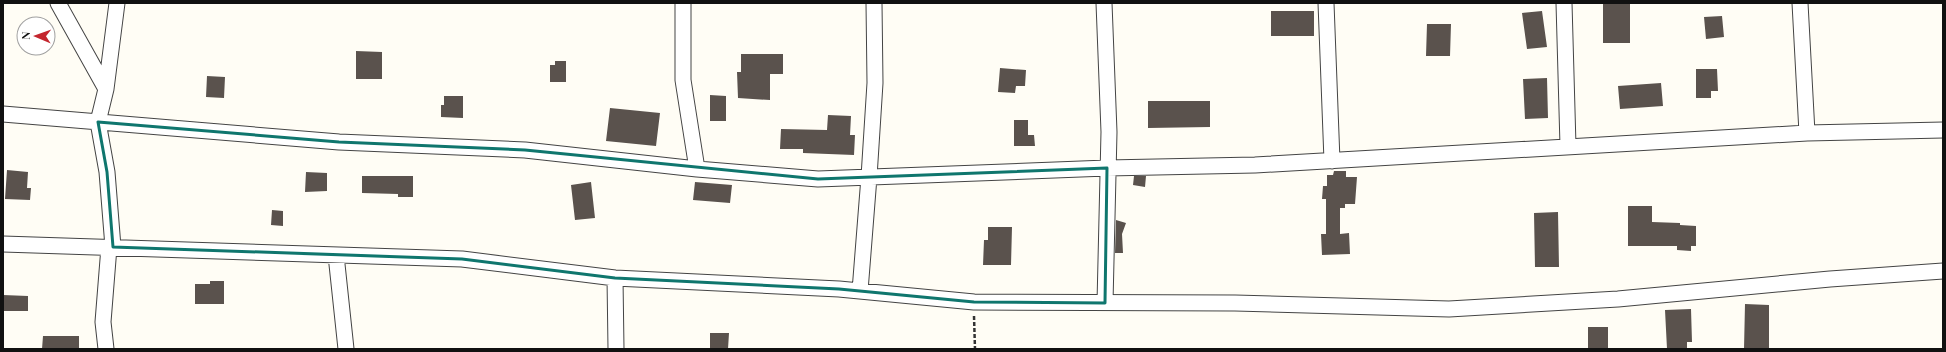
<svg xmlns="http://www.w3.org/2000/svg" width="1946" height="352" font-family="'Playfair Display',serif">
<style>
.building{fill:#5a524d}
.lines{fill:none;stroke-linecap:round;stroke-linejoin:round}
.minor-casing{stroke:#444;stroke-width:17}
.path{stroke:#333;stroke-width:2.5;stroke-dasharray:4 2;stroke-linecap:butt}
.minor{stroke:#fff;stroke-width:15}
.marked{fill:none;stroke:#0f766e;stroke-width:3;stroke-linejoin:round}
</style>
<rect width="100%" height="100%" fill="#fffdf5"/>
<path class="building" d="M1603,3H1630V43H1603Z
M1271,11H1314V36H1271Z
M1542,11L1547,47L1527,49L1522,13Z
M1722,16L1724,37L1706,39L1704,17Z
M1427,24H1451L1450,56H1426Z
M356,51L382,52V79H356Z
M741,54H783V74H770V100L738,98L737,72H741Z
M555,61H566V82H550V65H555Z
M1000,68L1026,70L1025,86H1016L1015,93L998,92Z
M1696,69H1717L1718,91H1711V98H1696Z
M207,76L225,77L224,98L206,97Z
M1547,78L1548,118L1525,119L1523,79Z
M1661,83L1663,106L1620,109L1618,86Z
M710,95L726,96V121H710Z
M444,96H463V118L441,117V105H444Z
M1148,101H1210V127L1148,128Z
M610,108L660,113L656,146L606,141Z
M828,115L851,116L850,135H855L854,155L803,153V149H780L781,129L827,130Z
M1014,120H1028V135H1034L1035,146H1014Z
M7,170L28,172L27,188H31L30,200L5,199Z
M1334,171H1346V177H1357L1355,204H1345V208H1340V234L1349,233L1350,254L1322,255L1321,234H1326V199H1322L1323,186H1327V175H1333Z
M306,172L327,173V191L305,192Z
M362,176H413V197H398V194L362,193Z
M1134,176H1146L1145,187L1133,185Z
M591,182L595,218L575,220L571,185Z
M695,182L732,185L730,203L693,200Z
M1628,206H1652V222L1680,223V225L1696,226V246H1691V251L1677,250V246H1628Z
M272,210L283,211V226L271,225Z
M1558,212L1559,267H1535L1534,213Z
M1116,220L1126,223L1122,234L1123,253H1115Z
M988,227H1012L1011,265H983L984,240H988Z
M210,281H224V304H195V284H210Z
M3,295L28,296V311H3Z
M1745,304L1769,305V349H1744Z
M1691,309L1692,342H1687V349H1667L1665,310Z
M1588,327H1608V349H1588Z
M710,333H729L728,349H710Z
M43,336H79V349H42Z"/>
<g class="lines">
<g class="minor-casing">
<path id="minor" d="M58,3L106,89
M683,3V80L697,169
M1104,3L1109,132L1105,303
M1326,3L1332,161
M1564,3L1568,146
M1800,3L1807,133
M3,114L339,142L525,150L697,169L818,179L1107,168L1255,165L1807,133L1943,130
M3,244L462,259L615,278L839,289L974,302L1235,303L1449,309L1618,299L1830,279L1943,271
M113,247L107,172L98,122L106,89L117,3
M336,255L346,349
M615,278L616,349
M860,291L869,177L875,83L874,3
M106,349L103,322L109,247"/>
</g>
<path class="path" d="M974,316L975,349"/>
<use href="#minor" class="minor"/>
</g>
<path class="marked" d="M98,122L339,142L525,150L818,179L1107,168L1105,303L974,302L839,289L615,278L462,259L113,247L107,172Z"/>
<rect width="1946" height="352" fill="none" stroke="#111111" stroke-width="8"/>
<g transform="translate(36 36) rotate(272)"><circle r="19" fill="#ffffff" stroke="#a0a0a0"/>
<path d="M0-3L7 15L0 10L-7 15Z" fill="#c4262e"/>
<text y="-6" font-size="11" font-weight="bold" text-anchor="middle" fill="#111111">N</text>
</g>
</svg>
